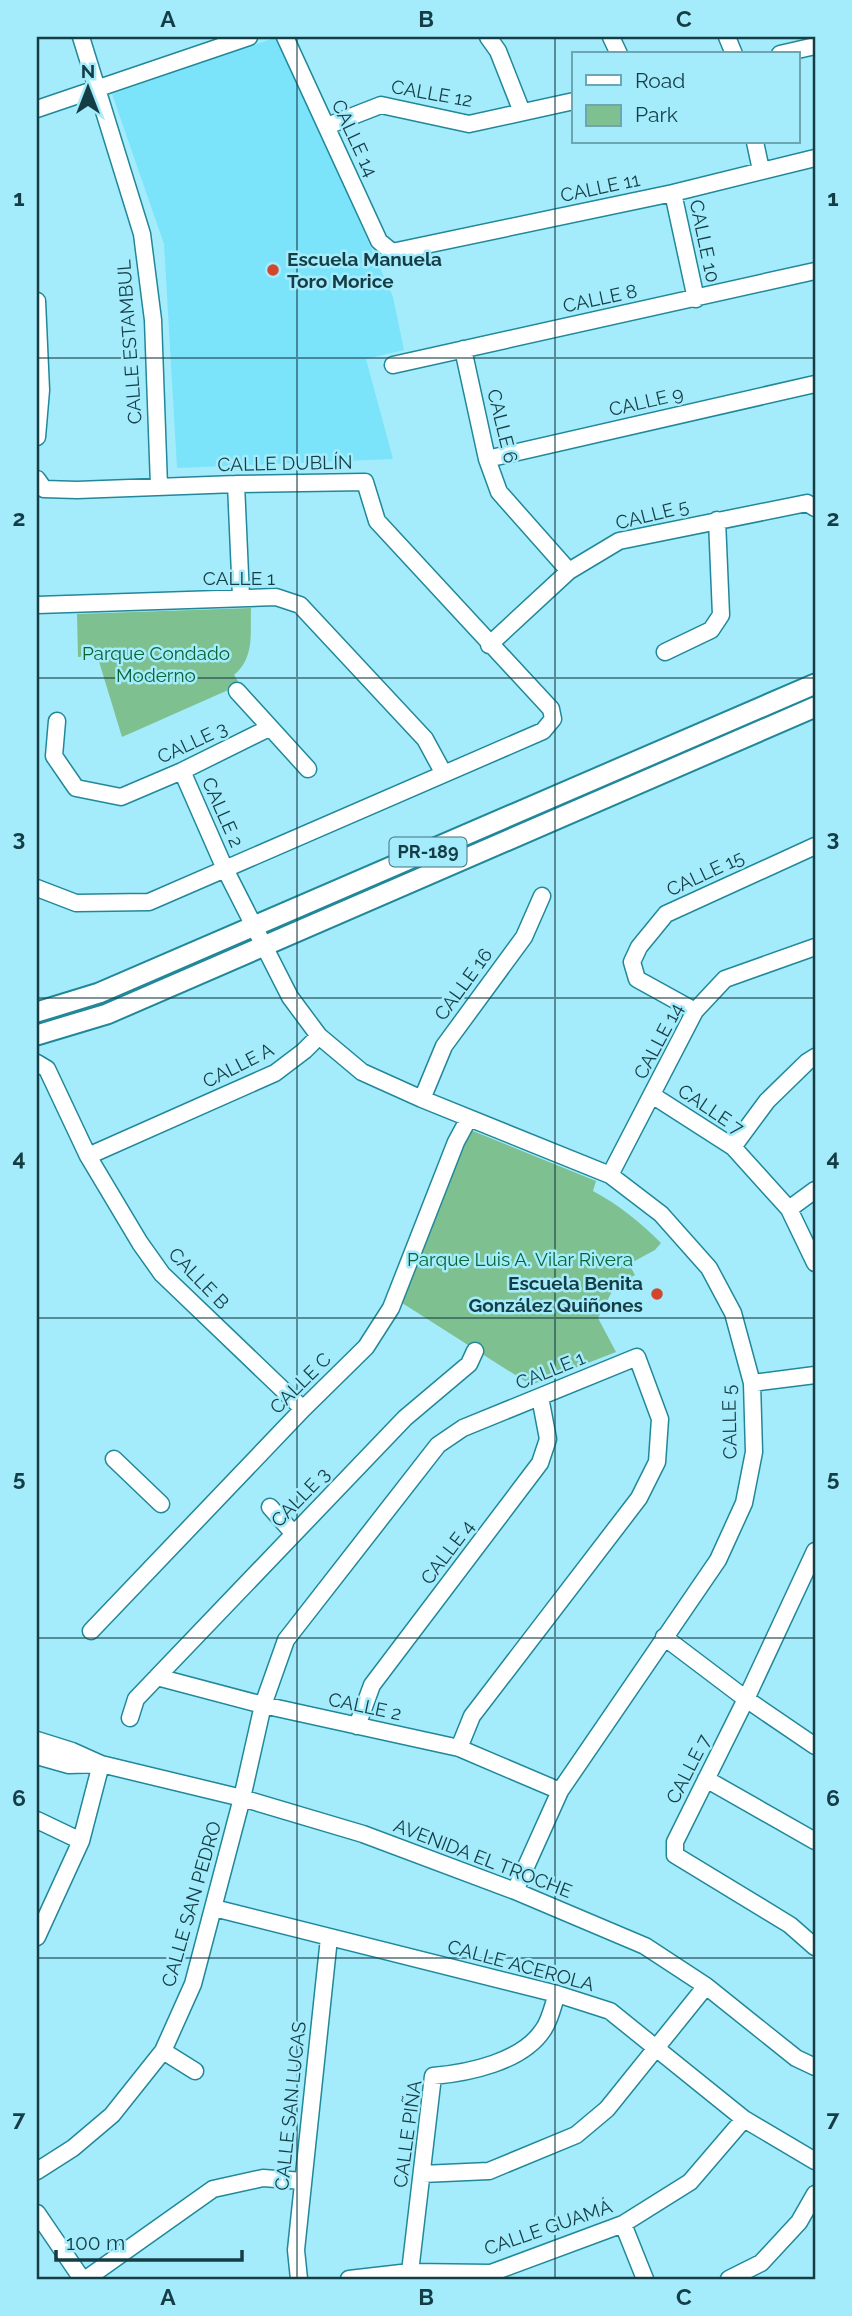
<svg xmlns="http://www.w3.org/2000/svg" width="852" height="2316" font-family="Raleway,sans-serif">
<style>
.built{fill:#7be4fa}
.green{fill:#7ec090}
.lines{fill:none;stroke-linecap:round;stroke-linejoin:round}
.minor-casing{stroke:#21889a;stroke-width:19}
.major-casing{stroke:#21889a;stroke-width:23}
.minor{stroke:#fff;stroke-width:16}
.major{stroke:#fff;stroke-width:19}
.grid{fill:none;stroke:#153d45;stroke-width:2;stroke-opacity:0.55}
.poi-dot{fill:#d2462d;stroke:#a4ecfb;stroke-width:2.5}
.labels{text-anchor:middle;stroke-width:5;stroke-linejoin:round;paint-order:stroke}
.shield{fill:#a4ecfb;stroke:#40727c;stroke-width:2}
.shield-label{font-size:18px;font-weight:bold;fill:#153d45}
.street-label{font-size:19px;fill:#153d45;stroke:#a4ecfb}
.poi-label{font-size:19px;font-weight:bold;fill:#153d45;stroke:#a4ecfb;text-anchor:start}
.park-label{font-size:19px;fill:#076634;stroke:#a4ecfb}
.neatline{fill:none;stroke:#153d45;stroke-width:2.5}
.grid-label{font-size:23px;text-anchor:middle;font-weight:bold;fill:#153d45}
</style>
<rect width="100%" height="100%" fill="#a4ecfb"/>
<path class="built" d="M277,37L393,297L404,350L366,359L393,459L177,468L164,244L112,94Z"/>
<path class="green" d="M251,608C250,634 255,657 234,675L238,681L226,691L122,737L97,655L78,657L77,614Z
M468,1129L596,1181L593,1191C619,1205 640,1222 661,1243L655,1250L629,1264L635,1275L615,1286L598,1318L616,1352L531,1385L399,1301Z"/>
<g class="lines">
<g class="minor-casing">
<path id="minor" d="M81,37L142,234L153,320L159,486
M285,37L379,241L392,252L673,193L815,158
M488,37L498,51L522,112
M611,37L619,54
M727,37L734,54
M780,54L815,46
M37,109L249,37
M327,126L381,105L469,124L574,101
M755,142L761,170
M673,193L696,299
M37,301L41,390L37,437
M463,349L487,459L499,492L569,571
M393,365L815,271
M487,459L815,384
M37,479L44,489L77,490L236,484L365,482L377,521L551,709L553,719L543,731L149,902L76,903L37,888
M236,484L241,597
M37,605L276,597L300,605L425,739L444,774
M489,645L569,571L619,541L807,503L815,508
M665,652L711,630L721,615L717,520
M237,691L308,769
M57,721L54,756L76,788L121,797L182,771L269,728
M182,771L225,869L290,997L319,1036L362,1072L422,1099L610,1175L661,1214L709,1268L733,1313L752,1383L754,1452L744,1503L718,1560L560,1791L515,1891
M695,1011L637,979L632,962L639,947L666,914L815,846
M37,1063L47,1069L88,1156L140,1243L162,1274L303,1409
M652,1095L733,1147L789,1209L815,1263
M422,1099L444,1046L524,937L542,896
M733,1147L767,1101L807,1062L815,1057
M88,1156L275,1073L304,1051L319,1036
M610,1175L695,1011L725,979L815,947
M789,1209L815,1190
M752,1383L815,1375
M114,1459L161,1504
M270,1507L294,1534
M815,1551L746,1699L675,1842V1855L790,1925L815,1947
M91,1631L303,1409L366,1347L391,1308L456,1142L469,1118
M664,1637L746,1699L815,1746
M157,1677L263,1705L459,1748L560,1791
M130,1718L136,1699L157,1677L405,1418L469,1364L475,1351
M357,1726L372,1685L540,1463L548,1439L540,1397
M37,1740L72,1751L101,1764L242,1798L363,1834L515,1891L645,1946L706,1986L796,2058L815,2067
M37,1756L69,1765L99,1764
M706,1779L815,1841
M37,1820L81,1841
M214,1908L557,1994L610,2011L744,2119L815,2161
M37,1937L81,1841L101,1764
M163,2051L195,2071
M37,2171L73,2148L112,2115L163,2051L193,1984L242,1798L263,1705L286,1640L438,1445L463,1428L637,1357L660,1419L657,1462L639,1498L472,1716L459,1748
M422,2174L489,2171L576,2135L607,2109L706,1986
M37,2213L82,2279
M623,2224L645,2279
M410,2272L433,2076C468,2073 522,2062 543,2030C550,2021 553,2005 557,1994
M86,2279L213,2189L263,2178L303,2181
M299,2279L296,2250L329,1938
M349,2279L410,2272L491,2273L623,2224L690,2182L744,2119
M729,2279L761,2263L799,2222L815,2194"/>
</g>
<g class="major-casing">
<path id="major" d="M37,1012L99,993L815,684
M37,1035L107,1014L815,707"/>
</g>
<use href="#minor" class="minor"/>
<use href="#major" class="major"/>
</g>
<path class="grid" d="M297,37V2279M555,37V2279M37,358H815M37,678H815M37,998H815M37,1318H815M37,1638H815M37,1958H815"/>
<g class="poi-dot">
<circle cx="273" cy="270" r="7"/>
<circle cx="657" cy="1294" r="7"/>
</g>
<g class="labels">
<rect class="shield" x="389.5" y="837.5" width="77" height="29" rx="5"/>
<g class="shield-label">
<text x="428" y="858">PR-189</text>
</g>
<g class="street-label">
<text transform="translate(432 93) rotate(10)" y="7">CALLE 12</text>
<text transform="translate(355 138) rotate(65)" y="7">CALLE 14</text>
<text transform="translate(600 187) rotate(-12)" y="7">CALLE 11</text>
<text transform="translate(705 241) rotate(78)" y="7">CALLE 10</text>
<text transform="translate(600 298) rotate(-12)" y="7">CALLE 8</text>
<text transform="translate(129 342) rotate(-94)" y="7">CALLE ESTAMBUL</text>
<text transform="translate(646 401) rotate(-13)" y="7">CALLE 9</text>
<text transform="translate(503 426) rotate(76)" y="7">CALLE 6</text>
<text transform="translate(285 463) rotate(-1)" y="7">CALLE DUBLÍN</text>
<text transform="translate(652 514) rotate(-14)" y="7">CALLE 5</text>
<text x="239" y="585">CALLE 1</text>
<text transform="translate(192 742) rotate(-25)" y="7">CALLE 3</text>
<text transform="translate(223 812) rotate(66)" y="7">CALLE 2</text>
<text transform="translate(705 873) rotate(-25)" y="7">CALLE 15</text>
<text transform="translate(463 984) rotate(-54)" y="7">CALLE 16</text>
<text transform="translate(658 1041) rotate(-62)" y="7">CALLE 14</text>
<text transform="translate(238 1065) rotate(-27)" y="7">CALLE A</text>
<text transform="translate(711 1109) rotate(34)" y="7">CALLE 7</text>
<text transform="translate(199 1278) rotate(46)" y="7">CALLE B</text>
<text transform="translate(550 1370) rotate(-22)" y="7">CALLE 1</text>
<text transform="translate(300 1383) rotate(-45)" y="7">CALLE C</text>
<text transform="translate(729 1422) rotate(-91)" y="7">CALLE 5</text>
<text transform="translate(300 1497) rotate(-46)" y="7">CALLE 3</text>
<text transform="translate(447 1552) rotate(-53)" y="7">CALLE 4</text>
<text transform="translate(365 1706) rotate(12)" y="7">CALLE 2</text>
<text transform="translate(688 1769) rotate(-63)" y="7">CALLE 7</text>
<text transform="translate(483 1858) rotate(21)" y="7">AVENIDA EL TROCHE</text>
<text transform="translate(191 1904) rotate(-74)" y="7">CALLE SAN PEDRO</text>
<text transform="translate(521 1965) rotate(15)" y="7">CALLE ACEROLA</text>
<text transform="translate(290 2106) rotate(-84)" y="7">CALLE SAN LUCAS</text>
<text transform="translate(407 2134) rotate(-82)" y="7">CALLE PIÑA</text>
<text transform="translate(548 2227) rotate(-19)" y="7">CALLE GUAMÁ</text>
</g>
<g class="poi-label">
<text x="287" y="266">Escuela Manuela<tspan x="287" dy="22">Toro Morice</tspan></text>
<text x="643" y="1290" text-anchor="end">Escuela Benita<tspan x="643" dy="22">González Quiñones</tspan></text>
</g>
<g class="park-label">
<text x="156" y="660">Parque Condado<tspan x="156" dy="22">Moderno</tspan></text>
<text x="520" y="1266">Parque Luis A. Vilar Rivera</text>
</g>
</g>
<rect width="852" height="2316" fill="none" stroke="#a4ecfb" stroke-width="77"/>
<rect x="572" y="52" width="228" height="91" fill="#a4ecfb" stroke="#6ba6b2" stroke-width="2"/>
<rect x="586" y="75" width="35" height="10" fill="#ffffff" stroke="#6ba6b2" stroke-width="2"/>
<text x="635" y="88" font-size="21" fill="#153d45">Road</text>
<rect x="586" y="105" width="35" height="21" fill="#7ec090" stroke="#6ba6b2" stroke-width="2"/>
<text x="635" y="122" font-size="21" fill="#153d45">Park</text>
<g transform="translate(88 88)" stroke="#a4ecfb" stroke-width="5" paint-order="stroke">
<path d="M0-5L12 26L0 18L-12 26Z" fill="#153d45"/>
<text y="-10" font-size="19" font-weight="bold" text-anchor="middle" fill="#153d45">N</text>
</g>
<path d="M56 2250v10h186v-10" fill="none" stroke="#153d45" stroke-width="3.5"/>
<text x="66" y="2250" font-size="21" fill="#153d45" stroke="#a4ecfb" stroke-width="5" paint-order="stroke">100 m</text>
<rect x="38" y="38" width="776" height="2240" class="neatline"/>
<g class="grid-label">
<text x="168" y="27">A</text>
<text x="426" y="27">B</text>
<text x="684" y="27">C</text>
<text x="19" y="206">1</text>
<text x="833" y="206">1</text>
<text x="19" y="526">2</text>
<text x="833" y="526">2</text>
<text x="19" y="846">3</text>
<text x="833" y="846">3</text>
<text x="19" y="1166">4</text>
<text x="833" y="1166">4</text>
<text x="19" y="1486">5</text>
<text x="833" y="1486">5</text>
<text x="19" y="1806">6</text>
<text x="833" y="1806">6</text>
<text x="19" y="2126">7</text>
<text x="833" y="2126">7</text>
<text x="168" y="2305">A</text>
<text x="426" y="2305">B</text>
<text x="684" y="2305">C</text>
</g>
</svg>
